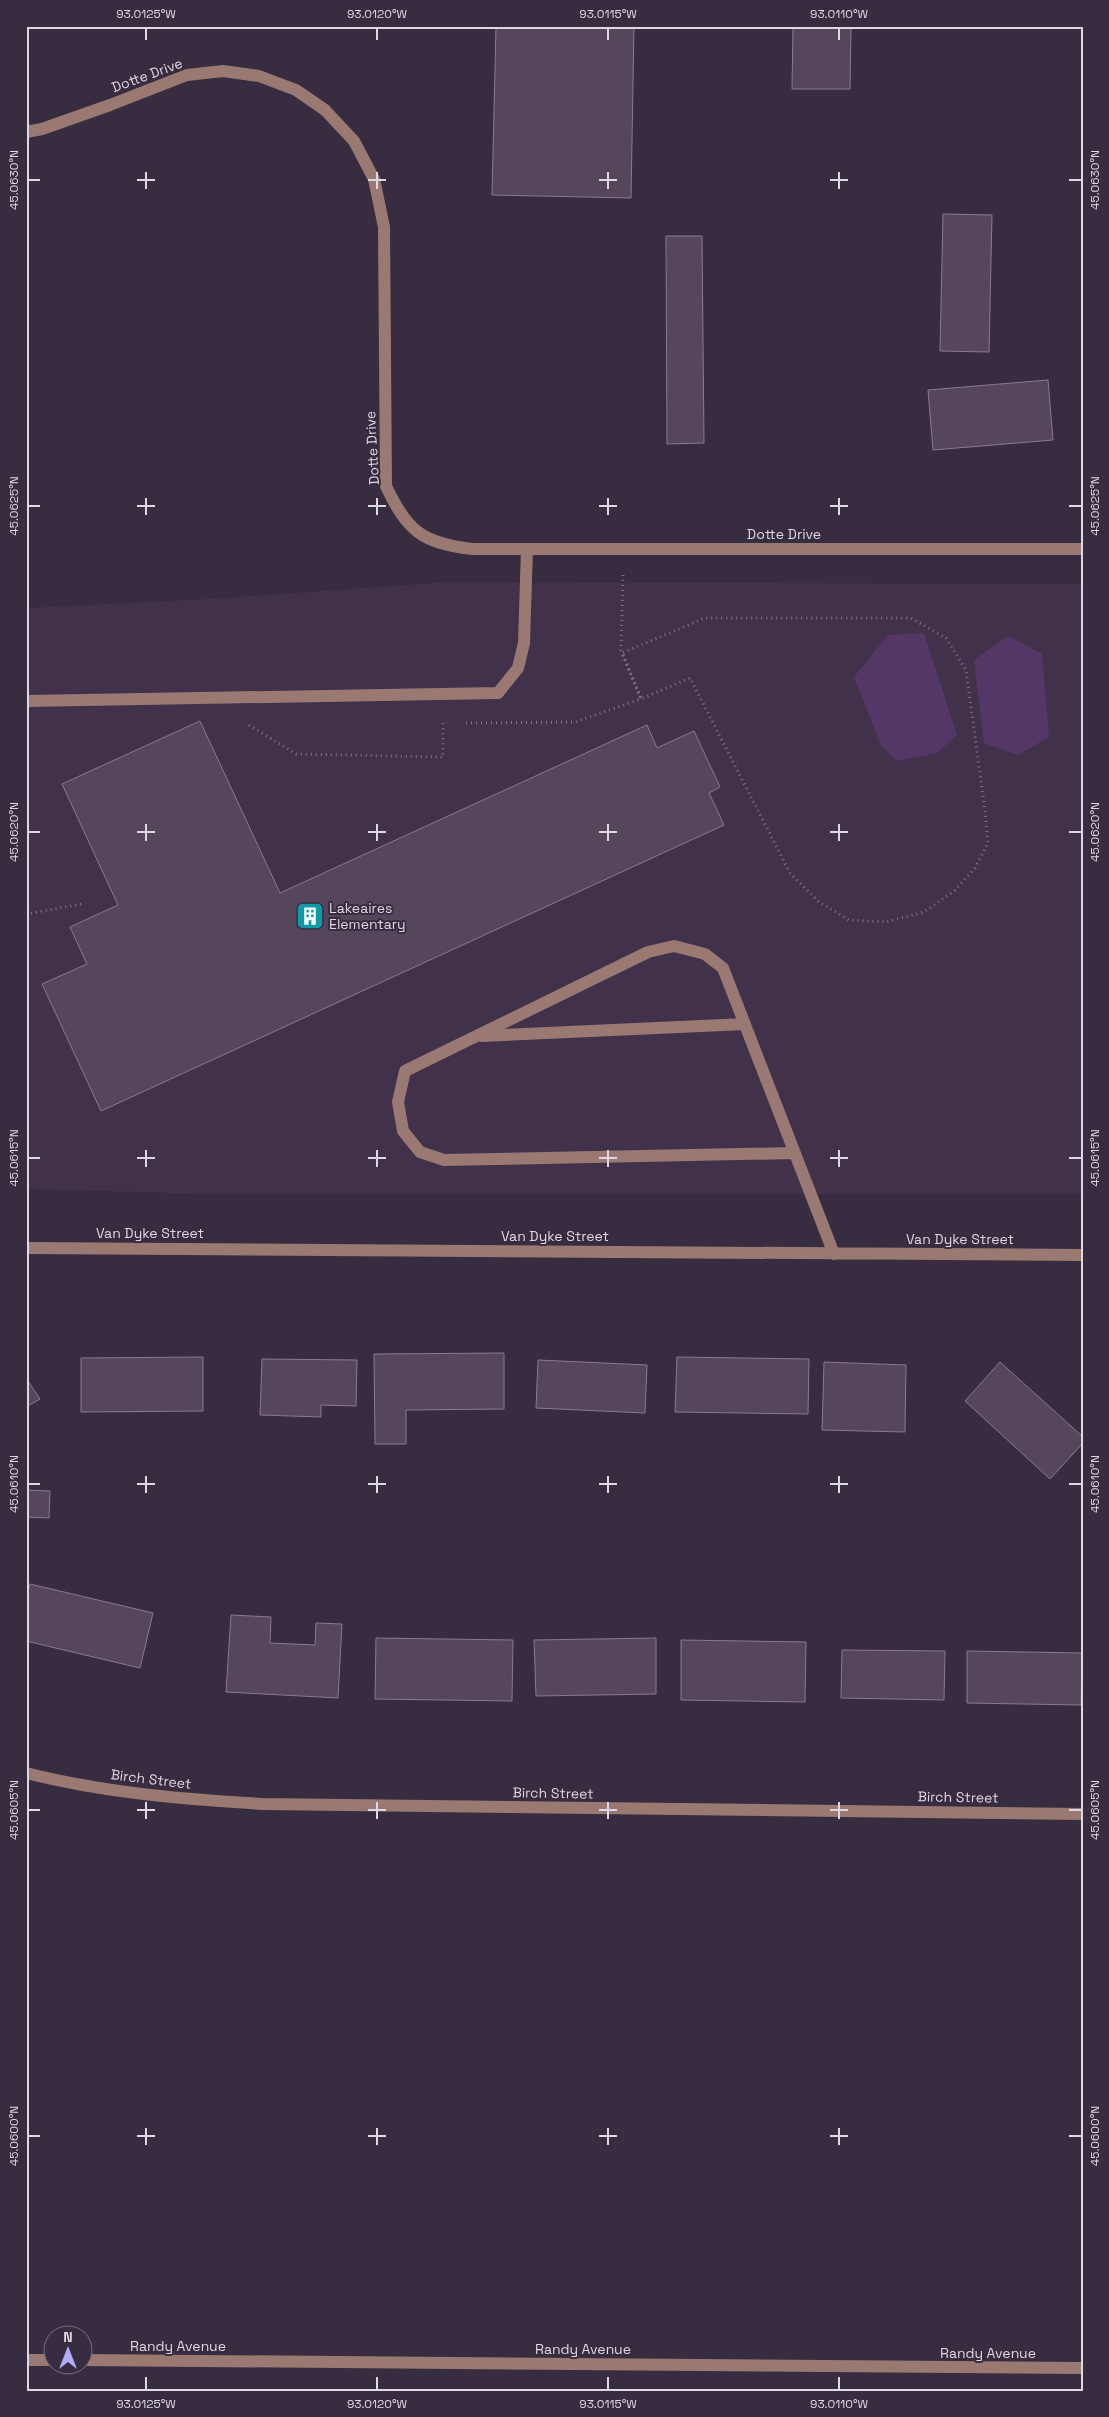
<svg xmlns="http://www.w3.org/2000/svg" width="1109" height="2417" font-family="'Space Grotesk',sans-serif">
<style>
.built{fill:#41314b}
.green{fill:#553767}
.building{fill:#56465b;stroke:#8b7a91}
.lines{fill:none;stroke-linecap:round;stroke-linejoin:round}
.path{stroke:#817788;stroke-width:3;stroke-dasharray:1 4;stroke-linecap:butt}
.minor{stroke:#9a7972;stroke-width:12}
.ticks{fill:none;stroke:#ded7e4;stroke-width:2}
.labels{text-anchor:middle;stroke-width:4;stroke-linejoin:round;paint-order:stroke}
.street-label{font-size:14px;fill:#ded7e4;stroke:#382c40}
.poi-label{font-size:14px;fill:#ded7e4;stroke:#382c40;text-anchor:start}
.neatline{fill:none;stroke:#ded7e4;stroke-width:2}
.ticks-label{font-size:12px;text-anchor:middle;fill:#ded7e4}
</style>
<rect width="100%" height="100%" fill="#382c40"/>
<path class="built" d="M448,582L1083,584V1194H208L26,1189V608L226,598Z"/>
<path class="green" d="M924,633L957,735L937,753L897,761L881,746L854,677L888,635Z
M1008,636L1042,654L1049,737L1018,755L984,743L974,660Z"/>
<path class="building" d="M496,26H634L631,198L492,195Z
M793,26H851L850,89H792Z
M943,214L992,215L989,352L940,351Z
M666,236H702L704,443L667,444Z
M1048,380L1053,440L933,450L928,390Z
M200,721L280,893L647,725L657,748L694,731L720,787L709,793L724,825L101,1111L42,984L87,964L70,927L118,905L62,784Z
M504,1353V1409L406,1410V1444H375L374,1354Z
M203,1357V1411L81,1412V1358Z
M677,1357L809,1359L808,1414L675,1412Z
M262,1359L357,1360L356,1406L321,1405V1417L260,1415Z
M538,1360L647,1365L645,1413L536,1408Z
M824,1362L906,1365L905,1432L822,1430Z
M1000,1362L1083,1437V1443L1050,1479L965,1401Z
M26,1378L40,1399L26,1407Z
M26,1490L50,1491L49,1518L26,1517Z
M30,1584L153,1613L140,1668L26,1641V1601Z
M231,1615L271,1617L270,1643L315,1645L316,1623L342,1624L338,1698L226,1692Z
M376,1638L513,1640L512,1701L375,1699Z
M656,1638V1694L536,1696L534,1640Z
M681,1640L806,1642L805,1702L681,1700Z
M842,1650L945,1651L944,1700L841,1698Z
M967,1651L1082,1653L1081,1705L967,1703Z"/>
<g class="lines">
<path class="path" d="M466,723L575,722L641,699L622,653L705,618H911L946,638L966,670L985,811L988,843L975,868L955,890L924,912L886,922L849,920L819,902L790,873L690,678L641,699L621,650L623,575
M249,725L296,754L443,757V723H447
M26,914L82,904"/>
<path class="minor" d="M26,132L42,129L110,105L187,75L223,71L259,76L296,90L325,110L354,141L374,179L384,227L386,486C407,531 422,543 472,549H1083
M26,701L498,693L518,668L524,643L527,549
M482,1036L745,1024
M795,1153L444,1160L420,1152L403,1131L398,1102L405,1071L648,952L674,946L705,954L723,968L834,1254
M26,1248L1083,1255
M26,1773C105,1793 182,1799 263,1804L1083,1814
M26,2360H52
M82,2360L1083,2368"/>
</g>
<path class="ticks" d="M146,28V40M377,28V40M608,28V40M839,28V40M146,172V189M377,172V189M608,172V189M839,172V189M28,180H40M137,180H155M368,180H386M599,180H617M830,180H848M1069,180H1082M146,498V515M377,498V515M608,498V515M839,498V515M28,506H40M137,506H155M368,506H386M599,506H617M830,506H848M1069,506H1082M146,824V841M377,824V841M608,824V841M839,824V841M28,832H40M137,832H155M368,832H386M599,832H617M830,832H848M1069,832H1082M146,1150V1167M377,1150V1167M608,1150V1167M839,1150V1167M28,1158H40M137,1158H155M368,1158H386M599,1158H617M830,1158H848M1069,1158H1082M146,1476V1493M377,1476V1493M608,1476V1493M839,1476V1493M28,1484H40M137,1484H155M368,1484H386M599,1484H617M830,1484H848M1069,1484H1082M146,1802V1819M377,1802V1819M608,1802V1819M839,1802V1819M28,1810H40M137,1810H155M368,1810H386M599,1810H617M830,1810H848M1069,1810H1082M146,2128V2145M377,2128V2145M608,2128V2145M839,2128V2145M28,2136H40M137,2136H155M368,2136H386M599,2136H617M830,2136H848M1069,2136H1082M146,2377V2390M377,2377V2390M608,2377V2390M839,2377V2390"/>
<defs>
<g id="building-square" transform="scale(1.4375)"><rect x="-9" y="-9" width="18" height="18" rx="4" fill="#0f9aa8" stroke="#382c40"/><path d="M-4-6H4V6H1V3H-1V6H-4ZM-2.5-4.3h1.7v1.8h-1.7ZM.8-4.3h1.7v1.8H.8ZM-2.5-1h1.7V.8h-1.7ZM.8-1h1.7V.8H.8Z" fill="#fff"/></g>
</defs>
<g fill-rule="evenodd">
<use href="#building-square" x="310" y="916"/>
</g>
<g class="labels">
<g class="street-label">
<text transform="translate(147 75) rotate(-20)" y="5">Dotte Drive</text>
<text transform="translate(372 448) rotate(-93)" y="5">Dotte Drive</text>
<text x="784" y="539">Dotte Drive</text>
<text x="150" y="1238">Van Dyke Street</text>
<text x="555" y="1241">Van Dyke Street</text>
<text x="960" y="1244">Van Dyke Street</text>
<text transform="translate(151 1779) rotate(7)" y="5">Birch Street</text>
<text transform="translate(553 1793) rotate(1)" y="5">Birch Street</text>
<text transform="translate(958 1797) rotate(1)" y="5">Birch Street</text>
<text x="178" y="2351">Randy Avenue</text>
<text x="583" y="2354">Randy Avenue</text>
<text x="988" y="2358">Randy Avenue</text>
</g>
<g class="poi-label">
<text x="329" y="913">Lakeaires<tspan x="329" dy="16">Elementary</tspan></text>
</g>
</g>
<rect width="1109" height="2417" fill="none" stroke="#382c40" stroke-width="55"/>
<g transform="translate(68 2350)"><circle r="24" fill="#382c40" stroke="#7a7082"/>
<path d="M0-4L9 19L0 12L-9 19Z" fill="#b0aefa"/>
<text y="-8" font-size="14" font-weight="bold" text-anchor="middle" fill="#ded7e4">N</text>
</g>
<rect x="28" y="28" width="1054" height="2362" class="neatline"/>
<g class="ticks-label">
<text x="146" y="18">93.0125°W</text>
<text x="377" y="18">93.0120°W</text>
<text x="608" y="18">93.0115°W</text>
<text x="839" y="18">93.0110°W</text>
<text transform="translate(14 180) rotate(-90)" y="4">45.0630°N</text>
<text transform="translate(1095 180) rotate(-90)" y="4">45.0630°N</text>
<text transform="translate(14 506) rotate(-90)" y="4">45.0625°N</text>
<text transform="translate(1095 506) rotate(-90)" y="4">45.0625°N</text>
<text transform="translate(14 832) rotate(-90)" y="4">45.0620°N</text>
<text transform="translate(1095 832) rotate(-90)" y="4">45.0620°N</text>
<text transform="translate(14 1158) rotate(-90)" y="4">45.0615°N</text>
<text transform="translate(1095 1158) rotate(-90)" y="4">45.0615°N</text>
<text transform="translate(14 1484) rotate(-90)" y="4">45.0610°N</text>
<text transform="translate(1095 1484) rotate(-90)" y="4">45.0610°N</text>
<text transform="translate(14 1810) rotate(-90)" y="4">45.0605°N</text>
<text transform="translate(1095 1810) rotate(-90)" y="4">45.0605°N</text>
<text transform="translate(14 2136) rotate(-90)" y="4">45.0600°N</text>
<text transform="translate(1095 2136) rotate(-90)" y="4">45.0600°N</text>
<text x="146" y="2408">93.0125°W</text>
<text x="377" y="2408">93.0120°W</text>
<text x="608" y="2408">93.0115°W</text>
<text x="839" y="2408">93.0110°W</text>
</g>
</svg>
